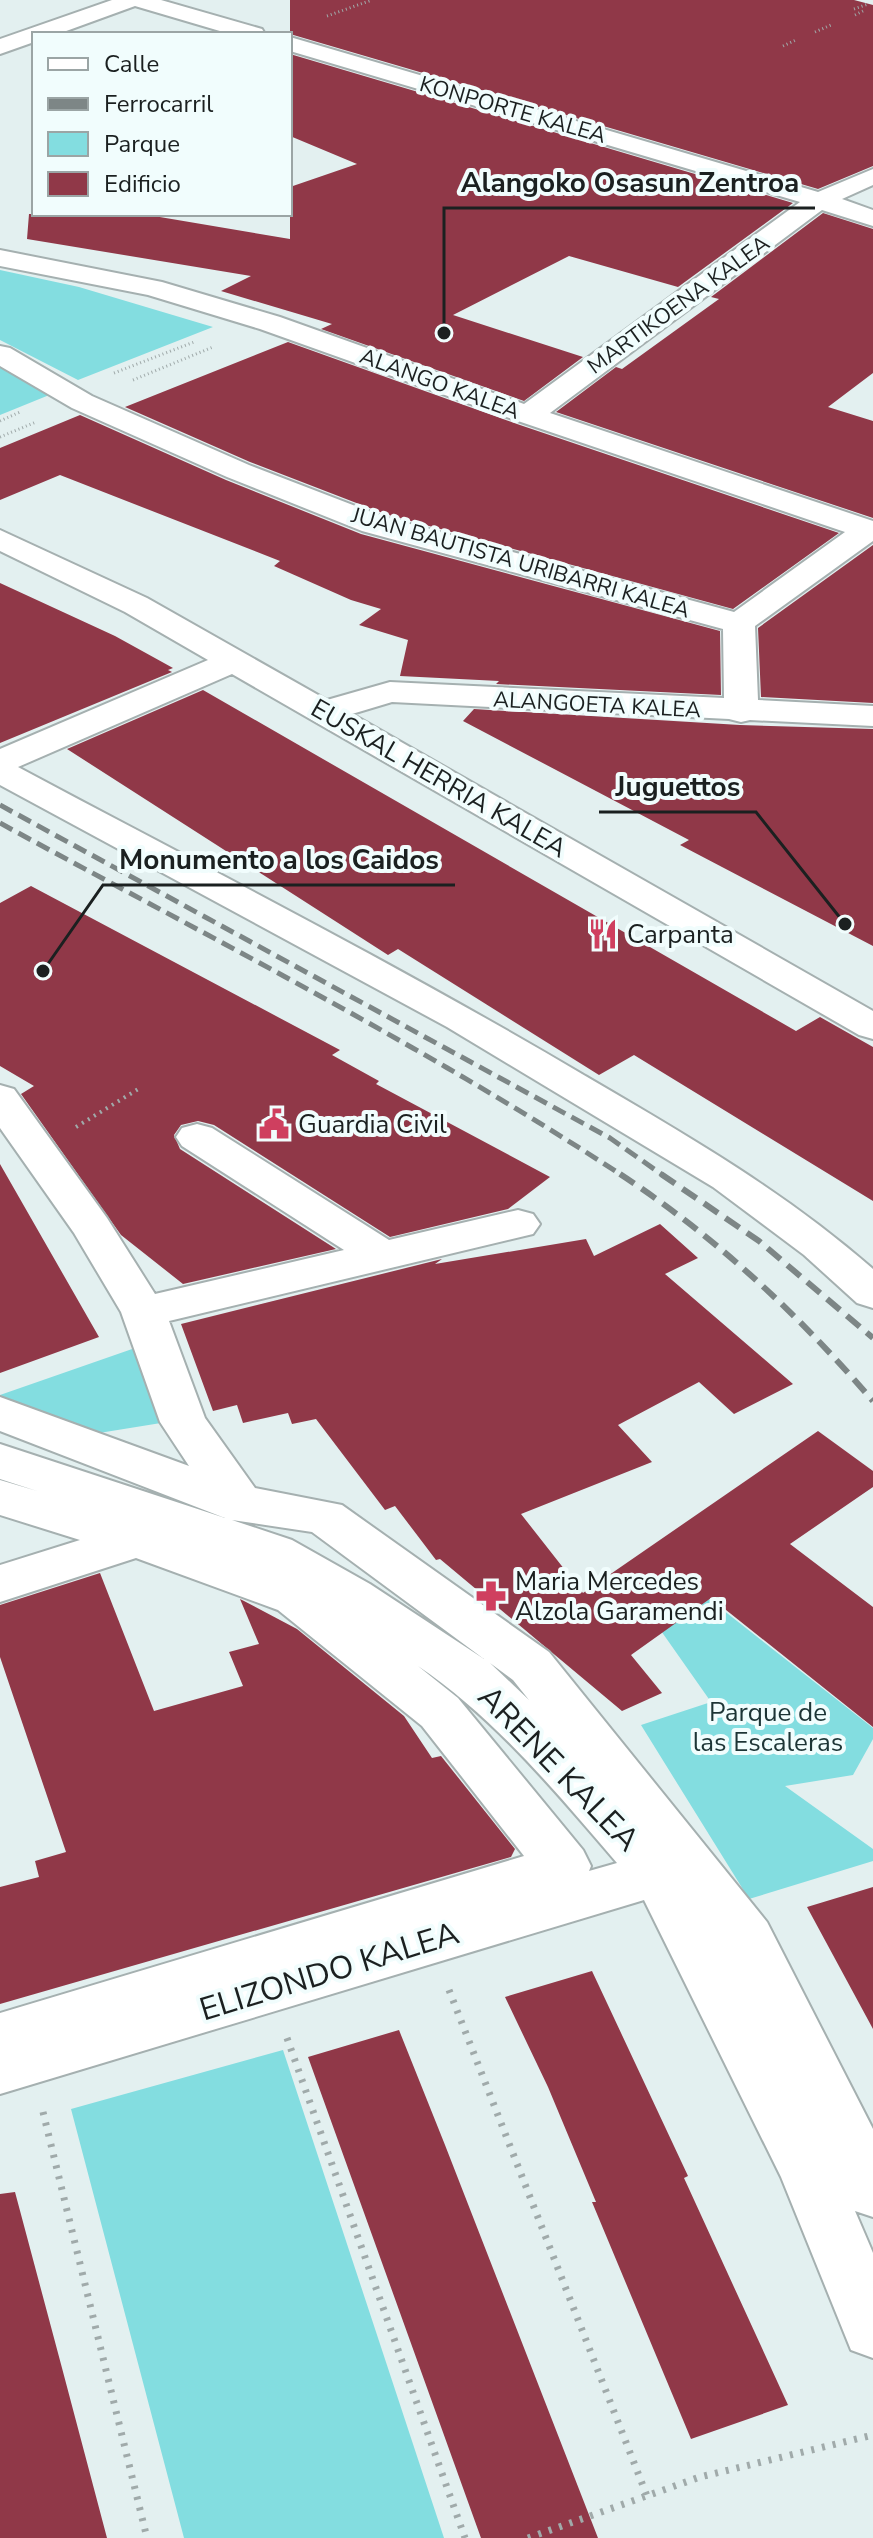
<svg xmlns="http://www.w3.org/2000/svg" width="873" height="2538" font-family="'Nunito Sans',sans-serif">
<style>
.green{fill:#83dde0}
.building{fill:#903848}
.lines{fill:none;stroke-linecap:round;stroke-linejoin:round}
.minor-casing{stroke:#a5b0b0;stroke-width:4}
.path-far2{stroke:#a0aaaa;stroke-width:3;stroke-dasharray:1 3;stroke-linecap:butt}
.path-far1{stroke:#a0aaaa;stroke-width:4;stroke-dasharray:2 5;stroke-linecap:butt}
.path{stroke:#a0aaaa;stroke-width:7;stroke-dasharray:3 8;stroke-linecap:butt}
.minor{fill:#fff;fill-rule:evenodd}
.rail-far1{stroke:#7d8686;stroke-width:5;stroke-dasharray:14 7;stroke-linecap:butt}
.rail{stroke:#7d8686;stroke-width:6;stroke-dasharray:17 9;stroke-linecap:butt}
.labels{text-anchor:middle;stroke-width:8;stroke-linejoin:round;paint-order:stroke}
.far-street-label{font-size:22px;fill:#1b2020;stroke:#f1fdfd}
.street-label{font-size:26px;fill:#1b2020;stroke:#f1fdfd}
.poi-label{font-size:26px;fill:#1b2020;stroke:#f1fdfd;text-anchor:start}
.park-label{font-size:26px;fill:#1d3536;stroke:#f1fdfd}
.near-street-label{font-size:32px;fill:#1b2020;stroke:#f1fdfd}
.leader{fill:none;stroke:#1b2020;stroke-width:3}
.callout-dot{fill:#1b2020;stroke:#f1fdfd;stroke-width:3}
.callout-label{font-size:28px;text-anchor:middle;font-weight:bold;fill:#1b2020;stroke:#f1fdfd;stroke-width:8;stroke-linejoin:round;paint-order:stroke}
</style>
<rect width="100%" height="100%" fill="#e3f0f0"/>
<path class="green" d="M0,270L79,287L213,327L78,380L0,340Z
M0,360L64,389L0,415Z
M135,1348L161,1423L99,1433L0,1402V1395Z
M709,1599L873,1728V1739L853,1775L785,1786L873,1849V1861L749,1899L641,1725L711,1702L659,1628Z
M283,2050L444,2538H184L71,2109Z"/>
<path class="building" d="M290,0H854L873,5V166L818,189L290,34Z
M290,54L793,203L678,287L569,256L453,315L583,357L524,401L321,329L332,324L221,291L251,276L27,239L29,214H142L290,239V187L357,164L290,136Z
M823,213L873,229V373L828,407L873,421V518L556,412L616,367L622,369L719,299L711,297Z
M288,342L517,424L839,533L733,609L385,514L250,462L125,407Z
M80,415L226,480L361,534L720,631L721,695L496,684L499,681L400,676L408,640L359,625L381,609L351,600L274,566L280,561L60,475L0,500V448Z
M873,545V703L761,697L758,628Z
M0,583L115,636L173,668L168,670L172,672L0,743Z
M203,690L796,1031L820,1017L873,1047V1201L634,1055L599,1075L398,949L388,955L67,749Z
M474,709L740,725L873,729V946L680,845L689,840L463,721Z
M31,886L340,1050L332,1055L379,1081L376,1084L550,1177L508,1209L390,1237L214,1125L198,1121L181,1125L174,1135L180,1149L336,1249L183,1284L121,1235L21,1094L34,1086L0,1066V903Z
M0,1164L99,1337L0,1373Z
M660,1224L698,1258L665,1274L793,1384L734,1414L699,1382L618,1425L652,1462L521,1514L583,1593L818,1431L873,1471V1487L790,1544L873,1607V1727L711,1598L631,1655L662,1693L622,1711L440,1559L436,1560L395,1506L385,1510L316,1419L292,1424L288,1413L243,1423L237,1405L213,1411L181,1324L442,1259L435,1264L586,1239L594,1256Z
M100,1573L154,1711L243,1686L229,1652L259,1644L240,1599L244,1601L297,1629L404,1716L432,1758L441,1756L515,1849L511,1857L0,2004V1887L39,1877L35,1861L66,1852L0,1657V1605Z
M873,1887V2029L807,1907Z
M592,1971L688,2176L684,2178L788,2405L691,2439L592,2202H596L548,2087L505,1997Z
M399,2030L445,2145L598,2538H481L308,2057Z
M15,2192L62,2368L107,2538H0V2194Z"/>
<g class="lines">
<g class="minor-casing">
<path id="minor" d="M112,0H161L262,29L265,34H230L135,6L58,34H34V42L0,54V39Z
M290,37L818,192L873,169V185L842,199L873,210V226L822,210L550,413L873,521V541L755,626L758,700L873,706V726L750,720L741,722L729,719L392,702L352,714L873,1011V1039L859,1035L232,674L18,767C207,868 398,965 582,1074C683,1133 784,1191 873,1269V1308L857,1303L804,1255L713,1187L447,1027L0,785V749L208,660L125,612L0,551V530L147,598L327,700L390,682L724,698L723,629L362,531L227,477L72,408L0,366V346L10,348L92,396L249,465L384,517L734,612L845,532L518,421L260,329L148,295L0,266V250L162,282L280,317L524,404L800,202L290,51Z
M0,1085L14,1089L107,1218L155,1294L344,1250L182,1146L176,1137L182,1128L197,1124L212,1128L389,1240L518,1210L533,1214L540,1224L533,1234L169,1321L205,1418L255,1488L342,1505L549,1652L767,1922L873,2129V2217L855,2211L873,2253V2358L851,2350L781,2177L644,1900L0,2094V2013L524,1856L422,1726L278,1610L136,1558L0,1602V1565L80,1540L0,1515V1480L37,1491L0,1479V1444L225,1518L0,1431V1397L189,1466L160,1422L121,1312L74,1233L0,1128ZM232,1520L312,1532L484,1659L370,1584L292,1540ZM490,1663L513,1680L529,1700ZM418,1666C495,1718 557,1793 617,1863L589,1871L591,1866L583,1850L458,1698Z"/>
</g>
<path class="path-far2" d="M854,9L868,4
M855,15L863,11
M327,16L372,0
M815,32L831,25
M783,46L796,40
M114,373L194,342
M133,380L213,347
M0,421L20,412
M0,437L36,422"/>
<path class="path-far1" d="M76,1127L140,1088"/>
<path class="path" d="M449,1990L647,2496
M287,2038L465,2538
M43,2112L147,2538
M528,2538L700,2477L873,2435"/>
<use href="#minor" class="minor"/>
<path class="rail-far1" d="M0,805L610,1138L664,1176
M0,823C209,937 423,1045 623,1176"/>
<path class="rail" d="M620,1174C716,1237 798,1314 873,1401
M661,1174L759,1241L873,1338"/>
</g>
<defs>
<g id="restaurant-bare" transform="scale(2.4)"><path d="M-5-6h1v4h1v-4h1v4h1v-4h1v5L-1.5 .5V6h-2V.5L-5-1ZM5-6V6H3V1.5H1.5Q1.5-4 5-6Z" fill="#cf3f5f" stroke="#f1fdfd" stroke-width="2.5" paint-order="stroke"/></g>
<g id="civic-bare" transform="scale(2.4)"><path d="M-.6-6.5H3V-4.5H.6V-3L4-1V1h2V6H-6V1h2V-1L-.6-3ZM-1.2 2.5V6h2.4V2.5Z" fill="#cf3f5f" stroke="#f1fdfd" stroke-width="2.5" paint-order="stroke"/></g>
<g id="pharmacy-bare" transform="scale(2.4)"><path d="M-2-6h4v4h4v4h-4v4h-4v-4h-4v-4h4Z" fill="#cf3f5f" stroke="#f1fdfd" stroke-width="2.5" paint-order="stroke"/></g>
</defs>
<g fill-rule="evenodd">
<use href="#restaurant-bare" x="603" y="934"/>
<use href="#civic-bare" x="274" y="1124"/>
<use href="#pharmacy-bare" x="491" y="1596"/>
</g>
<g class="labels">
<g class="far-street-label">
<text transform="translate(513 109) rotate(16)" y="8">KONPORTE KALEA</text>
<text transform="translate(678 304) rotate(-36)" y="8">MARTIKOENA KALEA</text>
<text transform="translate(440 383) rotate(20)" y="8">ALANGO KALEA</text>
<text transform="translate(521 562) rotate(16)" y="8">JUAN BAUTISTA URIBARRI KALEA</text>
<text transform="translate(597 704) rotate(3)" y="8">ALANGOETA KALEA</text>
</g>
<g class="street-label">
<text transform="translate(439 778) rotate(30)" y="9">EUSKAL HERRIA KALEA</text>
</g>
<g class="poi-label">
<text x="627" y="943">Carpanta</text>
<text x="298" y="1133">Guardia Civil</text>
<text x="515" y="1590">Maria Mercedes<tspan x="515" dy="30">Alzola Garamendi</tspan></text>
</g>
<g class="park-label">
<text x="768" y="1721">Parque de<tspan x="768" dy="30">las Escaleras</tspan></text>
</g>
<g class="near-street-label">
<text transform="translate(559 1768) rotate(46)" y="11">ARENE KALEA</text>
<text transform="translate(329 1971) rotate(-17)" y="11">ELIZONDO KALEA</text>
</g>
</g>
<path class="leader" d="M444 333L444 208H815M845 924L756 812H599M43 971L103 885H455"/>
<g class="callout-dot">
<circle cx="444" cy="333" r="8"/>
<circle cx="845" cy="924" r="8"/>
<circle cx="43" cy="971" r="8"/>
</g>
<g class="callout-label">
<text x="630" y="192">Alangoko Osasun Zentroa</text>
<text x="678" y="796">Juguettos</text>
<text x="279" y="869">Monumento a los Caidos</text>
</g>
<rect x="32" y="32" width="260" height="184" fill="#f1fdfd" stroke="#9ba5a5" stroke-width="2"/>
<rect x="48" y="58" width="40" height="12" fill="#ffffff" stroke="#9ba5a5" stroke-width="2"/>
<text x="104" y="72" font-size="24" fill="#1b2020">Calle</text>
<rect x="48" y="98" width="40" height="12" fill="#7d8686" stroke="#9ba5a5" stroke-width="2"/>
<text x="104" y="112" font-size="24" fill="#1b2020">Ferrocarril</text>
<rect x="48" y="132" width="40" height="24" fill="#83dde0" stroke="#9ba5a5" stroke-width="2"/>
<text x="104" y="152" font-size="24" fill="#1b2020">Parque</text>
<rect x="48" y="172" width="40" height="24" fill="#903848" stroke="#9ba5a5" stroke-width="2"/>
<text x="104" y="192" font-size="24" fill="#1b2020">Edificio</text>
</svg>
